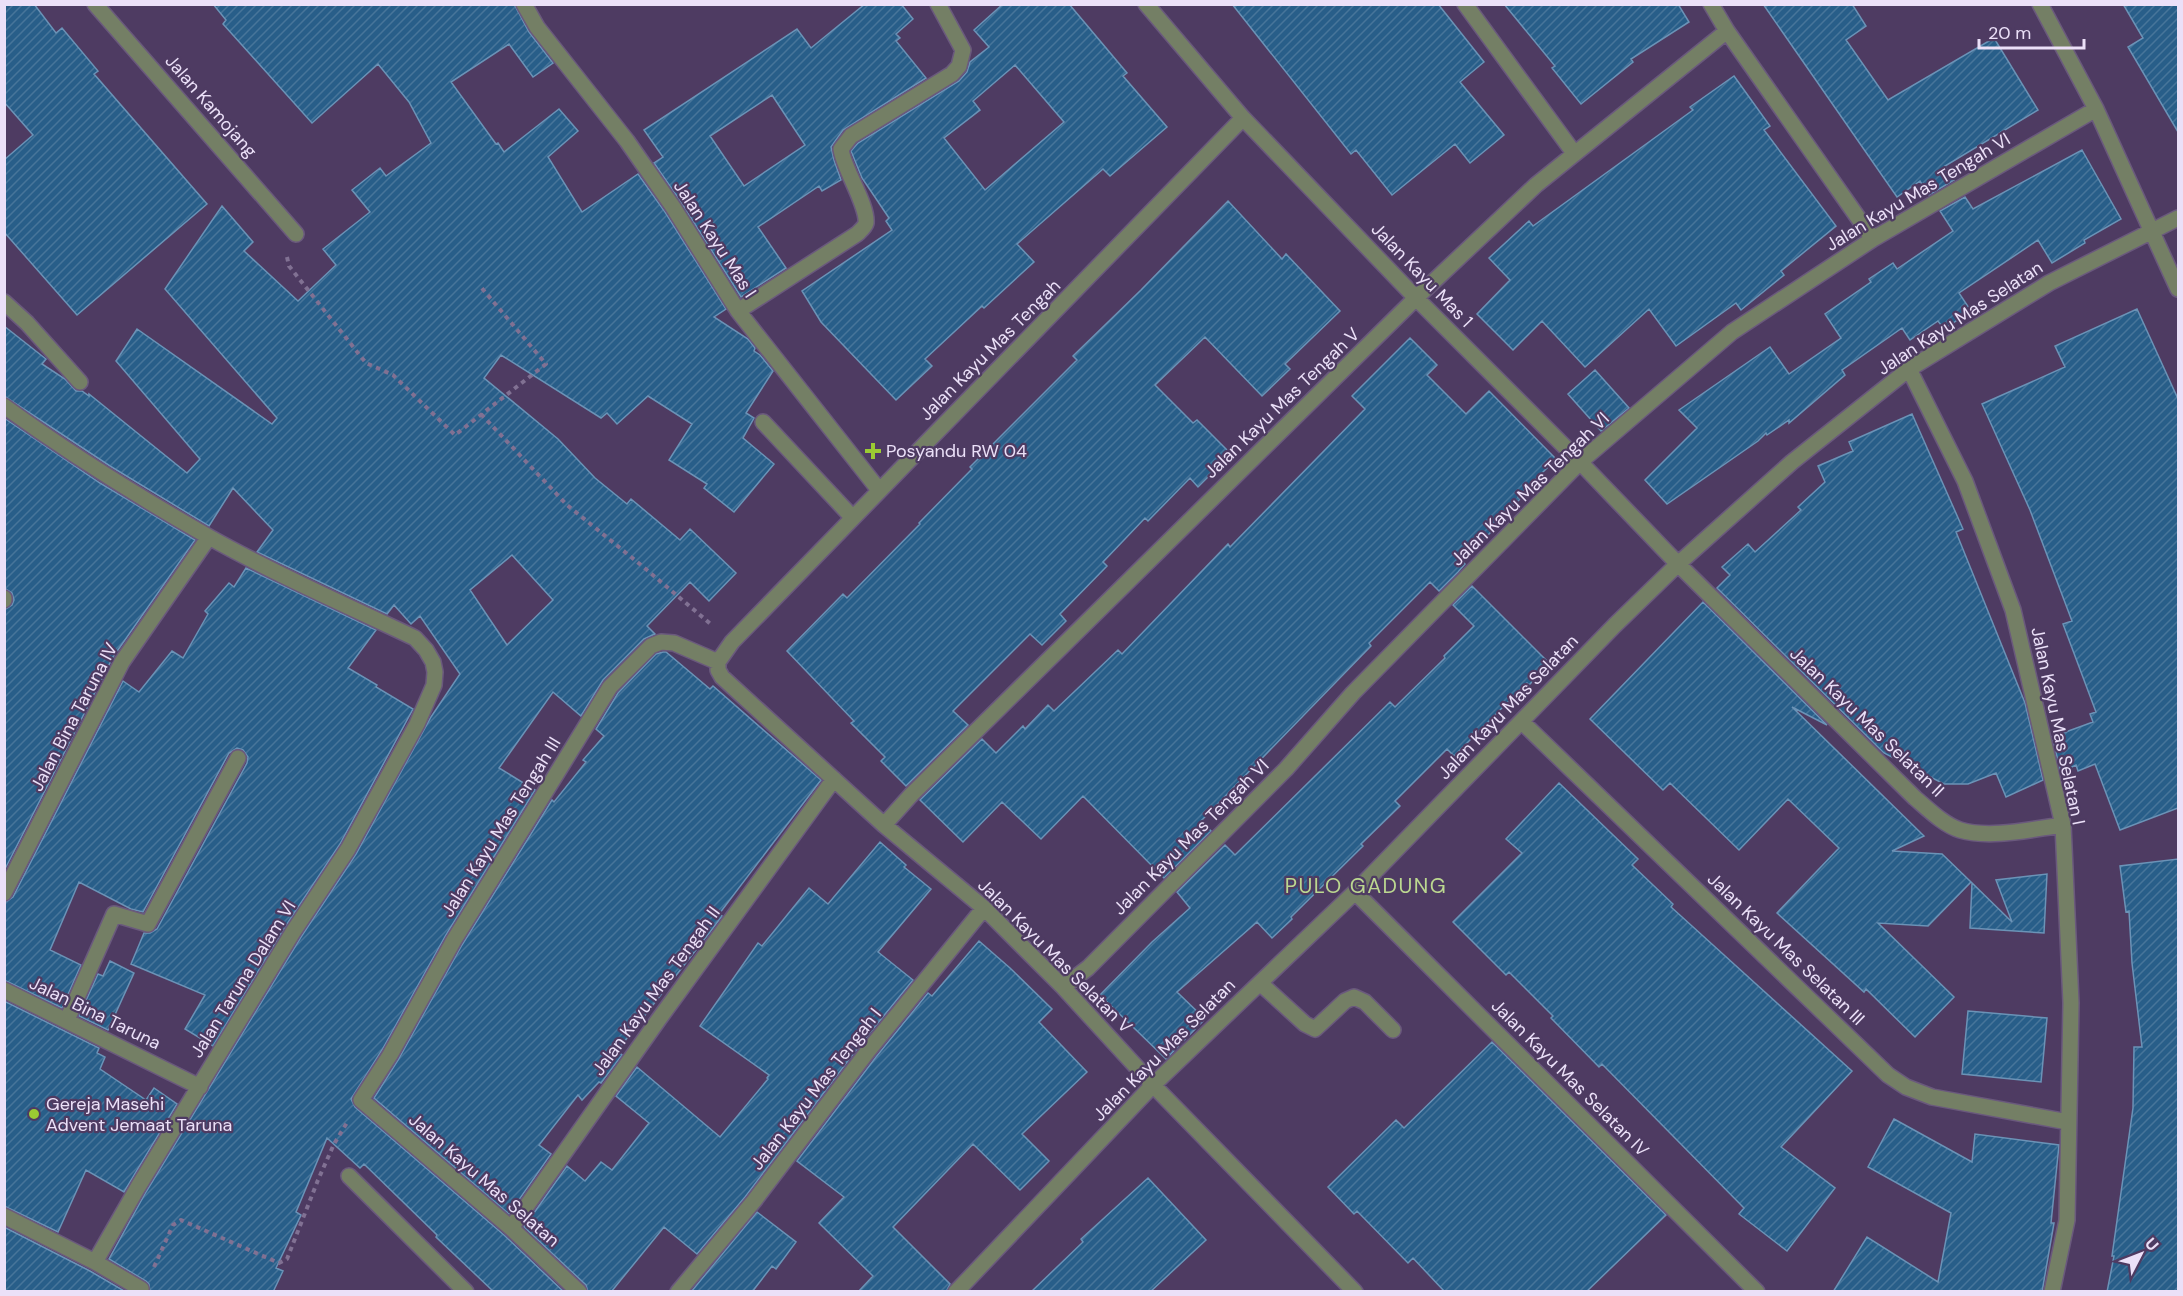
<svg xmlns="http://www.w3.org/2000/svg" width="2183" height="1296" font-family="'DM Sans',sans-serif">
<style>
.building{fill:url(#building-hatch);stroke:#6b93b7;stroke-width:1.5;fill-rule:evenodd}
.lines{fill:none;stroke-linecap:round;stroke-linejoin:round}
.minor-casing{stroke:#6a597d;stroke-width:18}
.path{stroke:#817193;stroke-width:4;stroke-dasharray:4.5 4.5;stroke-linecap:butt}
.minor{stroke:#747f65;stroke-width:15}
.poi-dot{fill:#9bcb33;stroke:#4e3b62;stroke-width:2}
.labels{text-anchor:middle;stroke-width:4.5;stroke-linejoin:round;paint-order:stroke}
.street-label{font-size:18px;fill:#ebe0f8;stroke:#4e3b62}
.poi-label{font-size:18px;fill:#ebe0f8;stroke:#4e3b62;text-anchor:start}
.quarter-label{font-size:21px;letter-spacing:1.5px;fill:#bcd890;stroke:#4e3b62}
</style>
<defs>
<pattern id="building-hatch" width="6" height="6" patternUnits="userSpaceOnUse" patternTransform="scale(1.5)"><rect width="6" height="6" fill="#285e89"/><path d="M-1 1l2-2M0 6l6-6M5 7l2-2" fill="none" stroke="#47759a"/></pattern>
</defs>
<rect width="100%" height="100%" fill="#4e3b62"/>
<path class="building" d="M4,4H34L56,33L62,28L98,71L94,74L207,204L77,315L4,232V160L33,135L4,102Z
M213,4H514L529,32L553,63L533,77L509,44L451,82L496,144L498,143L504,152L559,109L578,131L548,157L582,212L638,174L665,212L726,309L714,317L748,339L755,348L754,351L760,355L773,371L746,413L754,418L743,438L774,464L734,512L704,488L707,484L669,460L692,424L648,396L617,424L607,413L601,418L501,355L484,378L558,439L595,478L627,504L631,499L680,540L690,529L736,573L709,601L690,582L647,626L655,634L644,639L603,680L581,716L553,692L499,768L535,790L446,935L382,1050L351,1099L355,1107L504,1235L564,1292H494L436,1237L437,1235L364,1164L360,1168L327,1138L296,1212L301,1215L276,1268L283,1271L273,1292H150L149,1284L146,1281L109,1259L146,1192L301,937L356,854L431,717L460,674L420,616L411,624L394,605L387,614L257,552L273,530L233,488L209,526L110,466L4,396V326L46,359L42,364L65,379L76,391H82L89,396V394L187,473L200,459L116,361L137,329L272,424L277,418L165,289L222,206L253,242L244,251L298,301L336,265L323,249L370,212L352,190L380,168L386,176L431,143L409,102L378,64L312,123L223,24L226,20ZM512,555L553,600L507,645L470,590Z
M865,4H901L913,19L896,34L900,38L896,41L926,78L843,130L831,147L834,160L841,180L822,191L819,186L758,227L786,268L741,297L681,202L654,163L663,157L644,130L797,29L811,48ZM772,95L805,145L744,186L710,136Z
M1003,4H1069L1127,73L1123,76L1167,127L1110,176L1103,169L1017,244L1034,262L984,308L982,306L925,359L932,366L896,400L821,322L802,291L892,230L886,221L889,218L862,178L851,151L858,143L959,81L967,72L970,62L989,47L974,30ZM1015,65L1064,122L985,190L944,138L980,110L973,101Z
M1232,4H1438L1484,62L1460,82L1504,135L1470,163L1455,144L1392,195L1356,150L1351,154Z
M1504,4H1678L1689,22L1631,59L1633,62L1581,104L1552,68L1555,66Z
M1763,4H1852L1866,26L1846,40L1888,100L1994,38L2038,110L1945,166L1954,180L1929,195L1920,181L1897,197Z
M2123,4H2178V132L2128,47L2143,38Z
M1734,76L1770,126L1764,130L1836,226L1781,271L1784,275L1741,310L1736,303L1676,346L1649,309L1585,367L1542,321L1513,350L1477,314L1510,280L1489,258L1529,221L1533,226L1693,110L1690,107Z
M2082,150L2121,219L2084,240L2085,243L2052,263L2038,240L1959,293L1971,311L1944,329L1938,321L1910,340L1902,328L1842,370L1845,375L1789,423V420L1767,435L1766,433L1758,441L1667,504L1645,480L1697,428L1679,410L1770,347L1789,374L1841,338L1825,314L1871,282L1869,279L1893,263L1897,269L1953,231L1940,211L1965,197L1973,209Z
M1228,201L1282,259L1286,254L1340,311L1285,364L1290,369L1262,396L1205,337L1155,385L1193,423L1197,420L1231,454L1198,487L1190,478L1148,521L1145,518L1103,562L1107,566L1060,614L1066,621L1042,645L1030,634L953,711L968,725L906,786L881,761L885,757L851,723L854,721L787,651L843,594L847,598L920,524L919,523L972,469L970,467L1077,360L1073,356L1141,290Z
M2137,309L2178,399V808L2120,830L2095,764L2078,771L2076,765L2061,772L2052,737L2093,722L2090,714L2096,712L2063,624L2072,621L2030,510L1982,404L2065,367L2055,346Z
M1410,338L1437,365L1427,375L1466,414L1489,391L1556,459L1518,497L1520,499L1490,529L1492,531L1462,561L1465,564L1458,572L1439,591L1430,582L1369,643L1371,646L1201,821L1211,831L1164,878L1083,796L1041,839L1002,802L963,842L920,800L982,739L996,753L1023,726L1025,729L1048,705L1054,711L1118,650L1122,654L1228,544L1230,547L1365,409L1352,396Z
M1595,370L1629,408L1601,431L1568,394Z
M1912,414L1963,529L1956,532L2025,703L2043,780L2006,797L1996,773L1968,784H1944L1884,753L1717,588L1730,575L1722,567L1748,544L1755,552L1801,510L1798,507L1825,482L1818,466L1853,451L1849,442Z
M4,418L100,483L195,540L113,657L4,871V610L12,605L14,600L12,593L4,588Z
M246,568L376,630L348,668L377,685L376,687L413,709L340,844L285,927L213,1046L185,1029L205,995L131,964L144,933H150L157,929L247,763L248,757L243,750L237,748L229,753L143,912L131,909L79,882L50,950L81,965L62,1008L4,980V903L13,897L123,681L139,692L172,651L183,658L208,614L205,611L229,583L234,587Z
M1472,586L1550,664L1529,685L1527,683L1454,756L1447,749L1395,801L1400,806L1361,844L1363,846L1291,917L1292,919L1272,938L1257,922L1177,992L1205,1019L1166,1059L1100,995L1152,942L1190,908L1177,892L1225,845L1235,855L1390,702L1395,707L1445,658L1444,656L1474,626L1453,605Z
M1703,602L1827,725L1792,707L1924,836L1892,851L1942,854L1971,882L1928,926L1878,923L1954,997L1915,1037L1866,989L1864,992L1777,913L1839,848L1788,799L1739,850L1670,783L1663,790L1590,719Z
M663,652H666L710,689L713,686L821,780L719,914L722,916L710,932L617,1051L622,1055L601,1083L599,1082L582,1100L578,1095L539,1145L551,1154L509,1214L374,1098L398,1060L462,945L552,800L554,802L586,762L583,760L604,736L596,729L618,693L656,654Z
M1559,783L1638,859L1632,865L1673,904L1671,907L1852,1071L1781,1147L1835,1188L1787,1251L1739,1214L1744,1208L1602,1064L1599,1067L1551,1018L1553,1016L1509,972L1506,975L1453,922L1522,853L1506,839Z
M880,842L906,865L904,867L931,889L878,952L913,980L860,1045L745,1197L697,1254L664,1227L611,1292H588L586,1285L524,1227L567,1166L585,1181L601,1162L612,1170L649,1123L616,1096L637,1067L720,1137L768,1079L767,1078L769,1075L700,1026L758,943L762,946L809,888L828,904Z
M2178,859V1292H2107L2114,1256H2112L2133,1108L2134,1047H2142L2132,963L2129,911L2126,912L2120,866Z
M2047,874L2044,933L1970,928L1972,883L2012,922L1996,880Z
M979,941L1010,968L1052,1009L1039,1022L1087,1072L1022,1134L1049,1161L1020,1190L973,1144L893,1227L950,1284L946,1292H858L873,1276L819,1223L844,1197L797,1161L876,1057L928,993L932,996Z
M110,961L134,973L108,1030L79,1016L98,974L103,976Z
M4,1001L99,1048L97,1053L105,1057L100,1069L146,1100L154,1088L177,1104L124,1192L86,1170L58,1232L4,1206Z
M1968,1011L2047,1018L2041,1082L1962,1074Z
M1492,1042L1666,1215L1586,1292H1445L1413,1258L1408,1263L1357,1211L1354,1214L1328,1187L1396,1120L1404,1128Z
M1894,1119L1972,1162L1975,1134L2059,1145L2051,1223H2054L2042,1292H1833L1867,1237L1938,1282L1951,1213L1868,1167Z
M1148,1178L1206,1240L1150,1292H1031L1083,1242L1081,1239Z
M757,1212L796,1242L776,1269L772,1266L752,1292H691Z
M4,1227L90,1271L126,1292H4Z"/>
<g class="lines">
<g class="minor-casing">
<path id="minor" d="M95,4L296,234
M524,4L537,27L627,141L673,207L738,311L879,490
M1146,4L1243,118L1416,298L1580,462L1678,564L1915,798C1928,809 1944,825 1960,830C1990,839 2032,829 2063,825
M1465,4L1574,153
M1711,4L1727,31L1873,239
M2040,4L2096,109L2178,289
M4,302L27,323L80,382
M738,311L857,234C860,231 865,227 866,223C868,205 843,168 841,149L851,136L952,74L959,66L963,50L938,4
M1909,369L1965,481L2013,610L2063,825L2071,1003L2067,1220L2052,1292
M4,406C70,454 139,497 209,537C275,574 346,605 415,638L426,650L433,662L435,672L434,685L417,724L348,849L293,932L138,1187L95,1262L141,1289L140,1292
M763,422L853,518
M4,598V600
M718,662V670L722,677L884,825L984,908L1063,987L1153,1085L1355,1292
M718,662L732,642L1243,118
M1522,722L1888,1075L1906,1087L1932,1097L2068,1122
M884,825L911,795L1416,298L1536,185L1727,31
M1355,892L1757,1292
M4,893L122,662L209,537
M1260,983L1305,1024L1315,1029L1345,1001L1354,997L1365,1002L1393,1030
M1063,987L1088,968L1286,769L1353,693L1580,462L1732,332L1873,239L2096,109
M4,990L200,1087
M67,1020L114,914L148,924L238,758
M349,1176L466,1292
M4,1216L95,1262
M511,1228L659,1019L834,779
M579,1292L511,1228L361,1100L390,1055L454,940L610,687L651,646L661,642L674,643L718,662
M678,1292L754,1201L868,1051L984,908
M956,1292L1153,1085L1355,892L1615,625L1678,564L1792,462L1909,369L2049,283L2178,218"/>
</g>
<path class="path" d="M287,257L289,266L366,363L393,375L455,435L546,364L480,286
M481,414L567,505L641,565L713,626
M154,1267L173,1225L181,1220L279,1263L287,1259L318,1180L334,1144L348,1121"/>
<use href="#minor" class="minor"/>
</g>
<g class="poi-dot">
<path d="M870 442h6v6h6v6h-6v6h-6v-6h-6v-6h6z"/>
<circle cx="34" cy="1114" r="6"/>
</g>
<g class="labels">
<g class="street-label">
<text transform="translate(211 106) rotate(49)" y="6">Jalan Kamojang</text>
<text transform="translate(1918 192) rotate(-31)" y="6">Jalan Kayu Mas Tengah VI</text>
<text transform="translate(715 239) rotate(57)" y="6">Jalan Kayu Mas I</text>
<text transform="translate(1422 275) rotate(46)" y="6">Jalan Kayu Mas 1</text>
<text transform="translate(1960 318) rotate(-33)" y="6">Jalan Kayu Mas Selatan</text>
<text transform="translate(990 350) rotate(-45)" y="6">Jalan Kayu Mas Tengah</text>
<text transform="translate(1282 403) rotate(-44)" y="6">Jalan Kayu Mas Tengah V</text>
<text transform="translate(1530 489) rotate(-44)" y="6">Jalan Kayu Mas Tengah VI</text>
<text transform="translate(1508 707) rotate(-46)" y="6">Jalan Kayu Mas Selatan</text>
<text transform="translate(74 717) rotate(-62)" y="6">Jalan Bina Taruna IV</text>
<text transform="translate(1867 722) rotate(44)" y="6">Jalan Kayu Mas Selatan II</text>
<text transform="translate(2058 726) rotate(78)" y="6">Jalan Kayu Mas Selatan I</text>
<text transform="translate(501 827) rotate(-58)" y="6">Jalan Kayu Mas Tengah III</text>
<text transform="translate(1191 837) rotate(-45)" y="6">Jalan Kayu Mas Tengah VI</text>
<text transform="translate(1786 949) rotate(44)" y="6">Jalan Kayu Mas Selatan III</text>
<text transform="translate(1055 956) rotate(45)" y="6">Jalan Kayu Mas Selatan V</text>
<text transform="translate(243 979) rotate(-58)" y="6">Jalan Taruna Dalam VI</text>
<text transform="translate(656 991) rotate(-54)" y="6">Jalan Kayu Mas Tengah II</text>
<text transform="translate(95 1013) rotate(26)" y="6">Jalan Bina Taruna</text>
<text transform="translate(1164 1050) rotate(-45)" y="6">Jalan Kayu Mas Selatan</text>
<text transform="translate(1570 1078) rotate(45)" y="6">Jalan Kayu Mas Selatan IV</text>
<text transform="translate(816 1089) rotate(-52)" y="6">Jalan Kayu Mas Tengah I</text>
<text transform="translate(484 1180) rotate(41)" y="6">Jalan Kayu Mas Selatan</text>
</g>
<g class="poi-label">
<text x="886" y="457">Posyandu RW 04</text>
<text x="46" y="1110">Gereja Masehi<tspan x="46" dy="21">Advent Jemaat Taruna</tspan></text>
</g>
<g class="quarter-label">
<text x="1366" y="893">PULO GADUNG</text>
</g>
</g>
<rect width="2183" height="1296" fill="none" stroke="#ebe0f8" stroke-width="12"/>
<g transform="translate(2141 1254) rotate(48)" stroke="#4e3b62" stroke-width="4.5" paint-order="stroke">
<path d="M0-4.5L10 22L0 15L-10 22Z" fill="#ebe0f8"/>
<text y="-9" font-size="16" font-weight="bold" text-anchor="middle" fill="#ebe0f8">U</text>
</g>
<path d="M1979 39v9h105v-9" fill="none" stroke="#ebe0f8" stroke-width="3"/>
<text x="1988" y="39" font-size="18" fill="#ebe0f8" stroke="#4e3b62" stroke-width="4.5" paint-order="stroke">20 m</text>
</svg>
